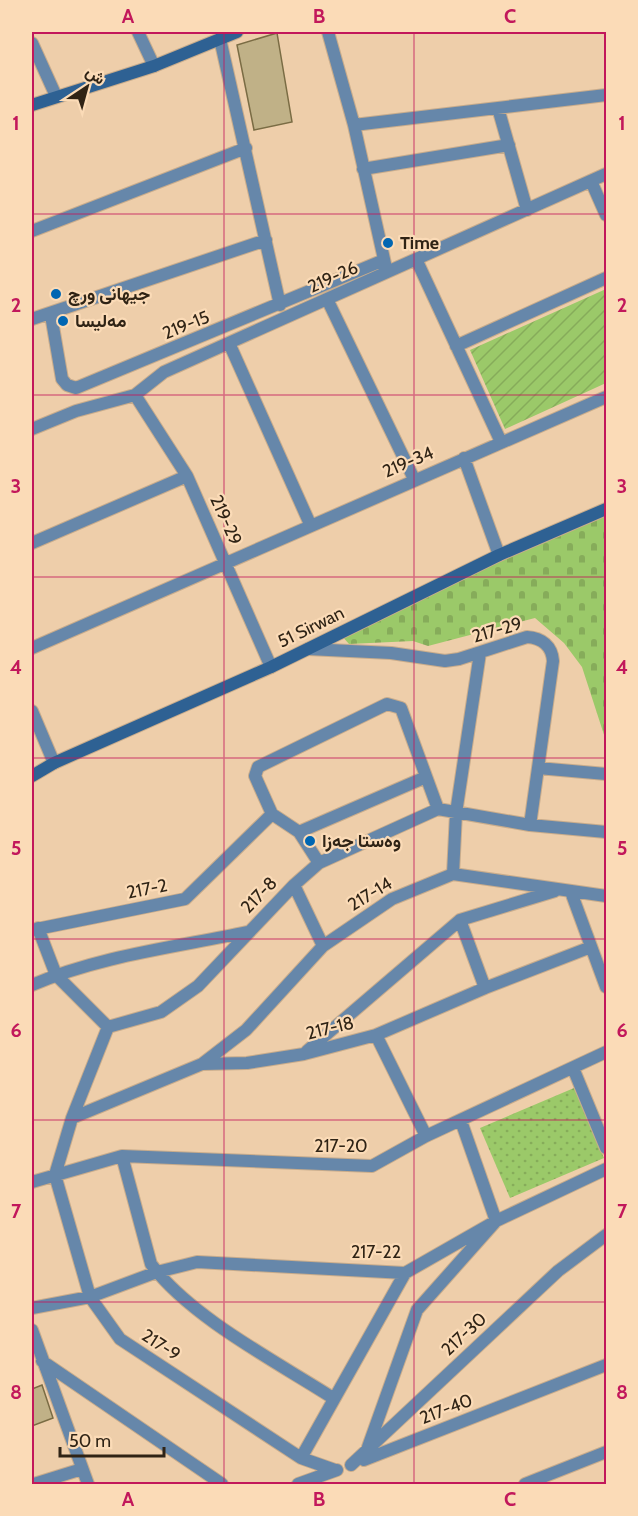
<svg xmlns="http://www.w3.org/2000/svg" width="638" height="1516" font-family="Cabin,Vazirmatn,sans-serif">
<style>
.cemetery{fill:url(#cemetery-stones)}
.park{fill:url(#park-dots)}
.garden{fill:url(#garden-furrows)}
.building{fill:#c0b187;stroke:#7a6c44;stroke-width:1.5}
.lines{fill:none;stroke-linecap:round;stroke-linejoin:round}
.street-casing{stroke:#c8ac8c;stroke-width:14}
.secondary-casing{stroke:#c8ac8c;stroke-width:14}
.street{stroke:#6687aa;stroke-width:12}
.secondary{stroke:#2e6193;stroke-width:12}
.grid{fill:none;stroke:#c2185b;stroke-width:1.5;stroke-opacity:0.55}
.poi-dot{fill:#0066b2;stroke:#fbdbb7;stroke-width:2}
.labels{text-anchor:middle;stroke-width:4.5;stroke-linejoin:round;paint-order:stroke}
.poi-label{font-size:18px;font-weight:bold;fill:#2f2315;stroke:#fbdbb7;text-anchor:start}
.street-label{font-size:18px;fill:#2f2315;stroke:#fbdbb7}
.neatline{fill:none;stroke:#c2185b;stroke-width:2}
.grid-label{font-size:20px;text-anchor:middle;font-weight:bold;fill:#c2185b}
</style>
<defs>
<pattern id="cemetery-stones" width="16" height="16" patternUnits="userSpaceOnUse" patternTransform="scale(1.5)"><rect width="16" height="16" fill="#9bc969"/><path d="M2 7V4a2 2 0 0 1 4 0v3zM10 15v-3a2 2 0 0 1 4 0v3z" fill="#86ac5a"/></pattern>
<pattern id="park-dots" width="8" height="8" patternUnits="userSpaceOnUse" patternTransform="scale(1.5)"><rect width="8" height="8" fill="#9bc969"/><path d="M2 2h.1M6 6h.1" fill="none" stroke="#86ac5a" stroke-width="1.8" stroke-linecap="round"/></pattern>
<pattern id="garden-furrows" width="10" height="10" patternUnits="userSpaceOnUse" patternTransform="scale(1.5)"><rect width="10" height="10" fill="#9bc969"/><path d="M-1 1l2-2M0 10L10 0M9 11l2-2" fill="none" stroke="#86ac5a"/></pattern>
</defs>
<rect width="100%" height="100%" fill="#eeceaa"/>
<path class="cemetery" d="M606,508V741L582,667L564,643L535,618L428,646L413,641L349,644L341,635Z"/>
<path class="park" d="M574,1088L604,1158L510,1198L480,1128Z"/>
<path class="garden" d="M606,289V383L505,429L470,350Z"/>
<path class="building" d="M277,33L292,122L254,130L237,45Z
M42,1385L53,1418L32,1426V1389Z"/>
<g class="lines">
<g class="street-casing">
<path id="street" d="M138,32L154,66
M328,32L354,125L386,268
M220,39L280,305
M32,43L56,96
M498,108L527,210
M354,125L606,95
M363,169L509,145
M591,181L606,215
M32,231L246,148
M416,259L501,442
M327,299L414,479
M51,315L62,379L67,385L76,388L384,260
M32,319L266,240
M229,343L310,524
M456,346L606,278
M135,395L187,476L271,667
M32,429L76,411L135,395L164,372L606,174
M464,458L499,555
M32,543L187,476
M32,648L606,397
M308,649L391,653L445,661L459,659L527,637C542,638 552,646 553,661L530,825
M32,711L54,763
M538,768L606,774
M299,832L426,777
M319,863L299,832L272,814L255,776L258,767L387,704L401,708L438,809
M453,874L456,813L480,653
M294,885L323,946
M571,892L606,987
M460,920L485,988
M38,928L56,975L108,1027
M32,930L185,899L272,814
M32,985C99,956 176,947 247,932
M376,1035L426,1136
M307,1051L460,920L555,891
M202,1064L246,1030L323,946L392,899L453,874L606,896
M573,1068L606,1148
M72,1118L202,1064L247,1063L304,1054L376,1035L485,988L591,947
M122,1156L151,1264C190,1317 277,1362 333,1398
M32,1182L122,1156L372,1166L426,1136L606,1052
M32,1308L90,1297L157,1272L197,1262L405,1273L496,1221L606,1169
M32,1330L88,1484
M42,1361L222,1484
M371,1457L368,1447L417,1310L496,1221L461,1121
M301,1458L405,1273
M364,1460L606,1365
M351,1465L558,1271L606,1235
M335,1470L301,1458L120,1339L90,1297L55,1175L72,1118L108,1027L161,1012L198,986L294,885L319,863L438,809L530,825L606,832
M34,1484L82,1469
M298,1484L337,1470
M525,1484L606,1452"/>
</g>
<g class="secondary-casing">
<path id="secondary" d="M32,105L154,66L237,32
M32,776L54,763L271,667L499,555L606,509"/>
</g>
<use href="#street" class="street"/>
<use href="#secondary" class="secondary"/>
</g>
<path class="grid" d="M224,32V1484M414,32V1484M32,214H606M32,395H606M32,577H606M32,758H606M32,939H606M32,1120H606M32,1302H606"/>
<g class="poi-dot">
<circle cx="388" cy="243" r="6"/>
<circle cx="56" cy="294" r="6"/>
<circle cx="63" cy="321" r="6"/>
<circle cx="310" cy="841" r="6"/>
</g>
<g class="labels">
<g class="poi-label">
<text x="400" y="249">Time</text>
<text x="68" y="300">جیهانی ورچ</text>
<text x="75" y="327">مەلیسا</text>
<text x="322" y="847">وەستا جەزا</text>
</g>
<g class="street-label">
<text transform="translate(333 277) rotate(-24)" y="6">219-26</text>
<text transform="translate(186 325) rotate(-22)" y="6">219-15</text>
<text transform="translate(408 462) rotate(-23)" y="6">219-34</text>
<text transform="translate(226 520) rotate(66)" y="6">219-29</text>
<text transform="translate(311 627) rotate(-26)" y="6">51 Sirwan</text>
<text transform="translate(497 630) rotate(-16)" y="6">217-29</text>
<text transform="translate(147 889) rotate(-11)" y="6">217-2</text>
<text transform="translate(370 894) rotate(-31)" y="6">217-14</text>
<text transform="translate(259 895) rotate(-46)" y="6">217-8</text>
<text transform="translate(330 1028) rotate(-14)" y="6">217-18</text>
<text x="341" y="1152">217-20</text>
<text x="376" y="1258">217-22</text>
<text transform="translate(464 1334) rotate(-43)" y="6">217-30</text>
<text transform="translate(161 1345) rotate(33)" y="6">217-9</text>
<text transform="translate(446 1409) rotate(-21)" y="6">217-40</text>
</g>
</g>
<rect width="638" height="1516" fill="none" stroke="#fbdbb7" stroke-width="66"/>
<g transform="translate(87 87) rotate(36)" stroke="#fbdbb7" stroke-width="4.5" paint-order="stroke">
<path d="M0-4.5L10 22L0 15L-10 22Z" fill="#2f2315"/>
<text y="-9" font-size="16" font-weight="bold" text-anchor="middle" fill="#2f2315">ش</text>
</g>
<path d="M60 1447v9h104v-9" fill="none" stroke="#2f2315" stroke-width="3"/>
<text x="69" y="1447" font-size="18" fill="#2f2315" stroke="#fbdbb7" stroke-width="4.5" paint-order="stroke">50 m</text>
<rect x="33" y="33" width="572" height="1450" class="neatline"/>
<g class="grid-label">
<text x="128" y="23">A</text>
<text x="319" y="23">B</text>
<text x="510" y="23">C</text>
<text x="16" y="130">1</text>
<text x="622" y="130">1</text>
<text x="16" y="312">2</text>
<text x="622" y="312">2</text>
<text x="16" y="493">3</text>
<text x="622" y="493">3</text>
<text x="16" y="674">4</text>
<text x="622" y="674">4</text>
<text x="16" y="855">5</text>
<text x="622" y="855">5</text>
<text x="16" y="1037">6</text>
<text x="622" y="1037">6</text>
<text x="16" y="1218">7</text>
<text x="622" y="1218">7</text>
<text x="16" y="1399">8</text>
<text x="622" y="1399">8</text>
<text x="128" y="1506">A</text>
<text x="319" y="1506">B</text>
<text x="510" y="1506">C</text>
</g>
</svg>
